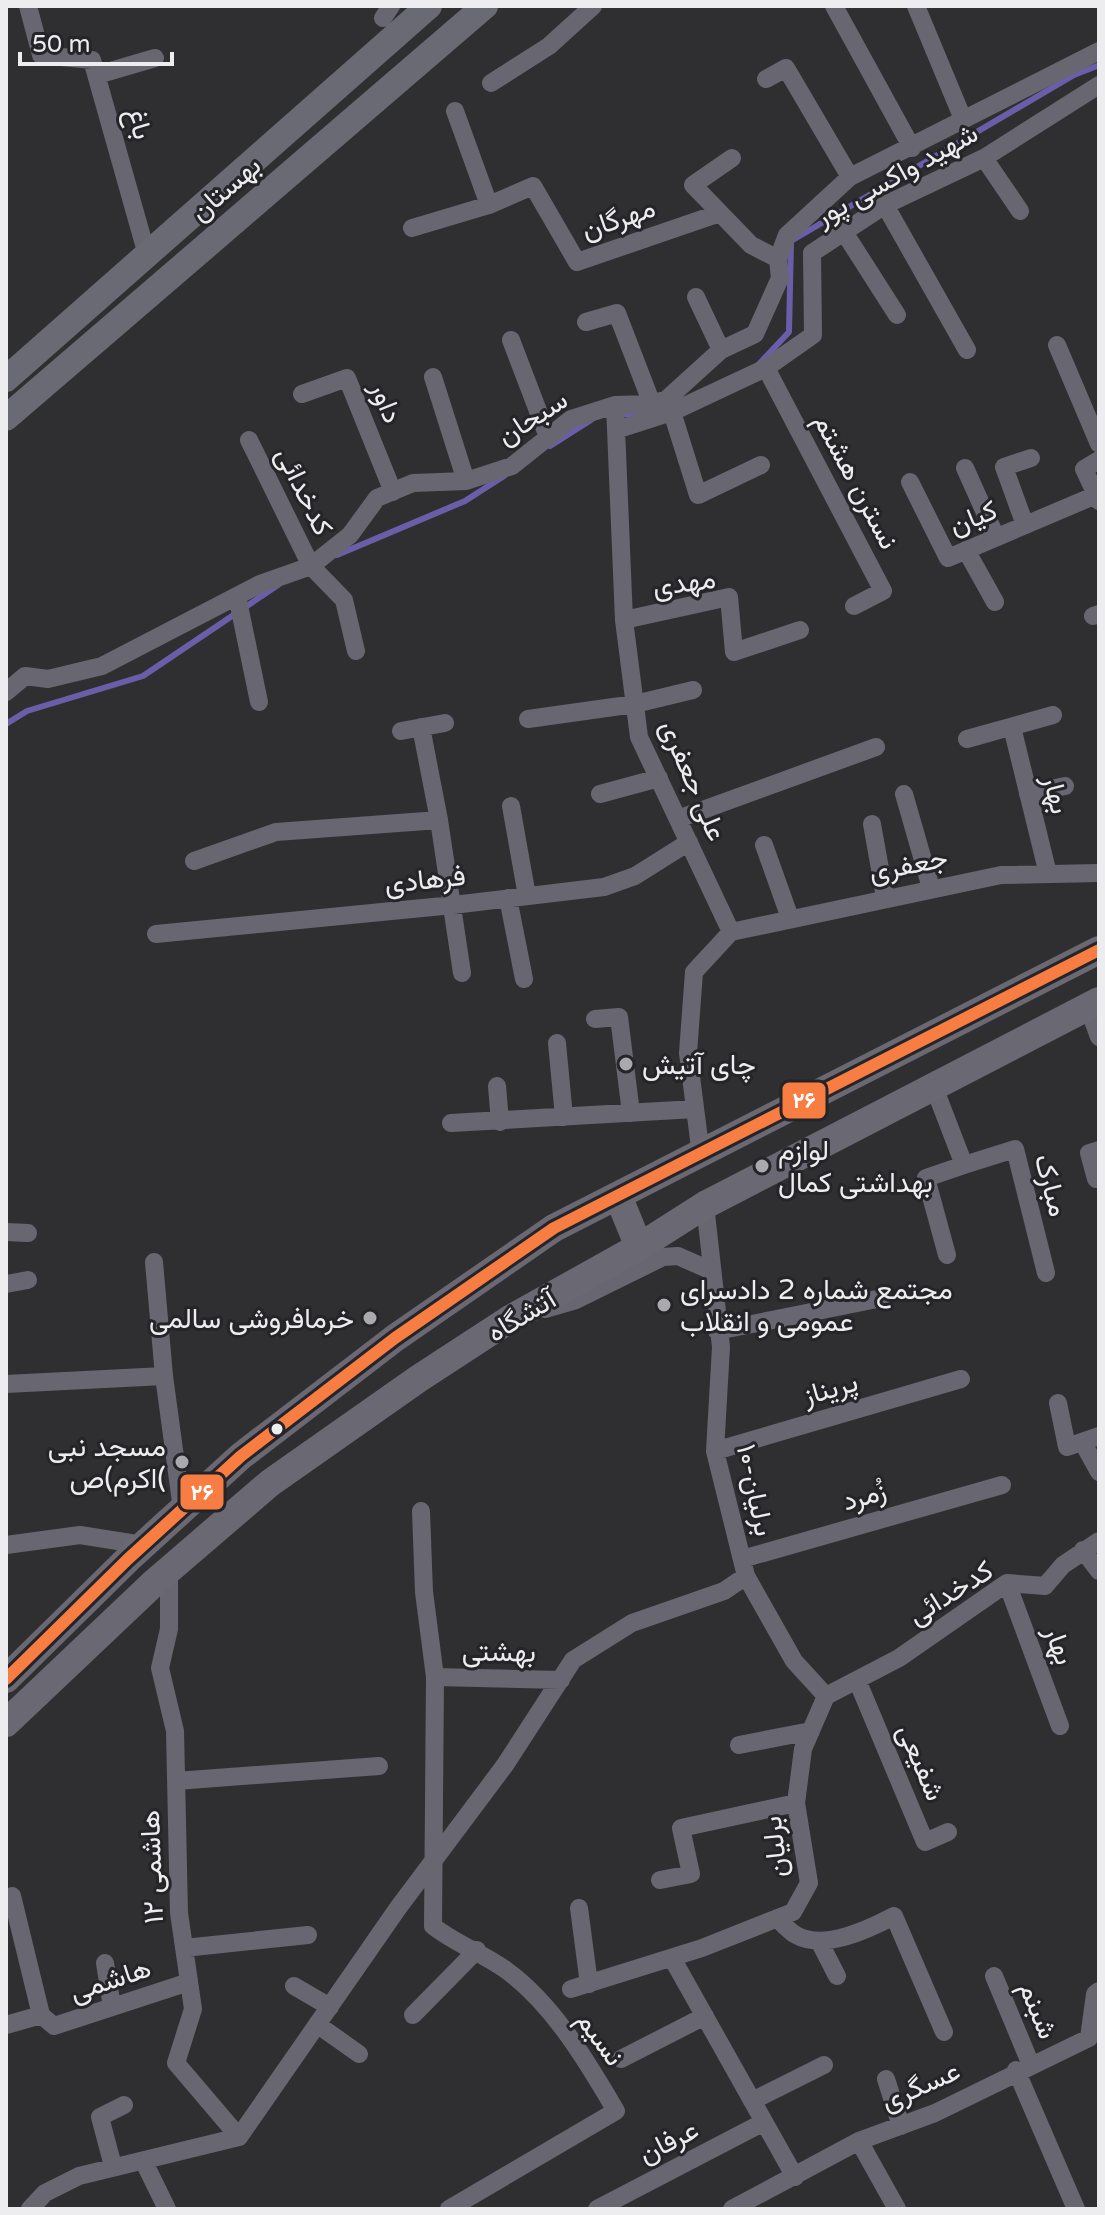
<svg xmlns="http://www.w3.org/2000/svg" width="1105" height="2215" font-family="'Varela Round',Vazirmatn,sans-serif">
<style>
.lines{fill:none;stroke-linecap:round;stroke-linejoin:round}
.stream{stroke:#6b5ea9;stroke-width:6}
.street{stroke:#686771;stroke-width:18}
.secondary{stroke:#6a6a74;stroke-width:26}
.primary{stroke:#696873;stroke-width:28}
.bus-1-casing{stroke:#242429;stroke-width:18}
.bus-1{stroke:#f77d43;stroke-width:12}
.poi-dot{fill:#aaaaae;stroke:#242429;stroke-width:3}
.bus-dot{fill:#ededf0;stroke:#242429;stroke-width:3}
.labels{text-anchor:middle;stroke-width:6;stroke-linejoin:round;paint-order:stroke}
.street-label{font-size:28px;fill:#ededf0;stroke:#242429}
.poi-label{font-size:28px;fill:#ededf0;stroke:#242429;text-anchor:start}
.line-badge{stroke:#242429;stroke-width:3}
.badge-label{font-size:22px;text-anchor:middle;font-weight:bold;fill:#fff}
</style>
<rect width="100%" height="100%" fill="#2f2f32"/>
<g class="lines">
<path class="stream" d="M759,364L789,332L791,241L1074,75L1097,66
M617,414H641
M550,446L591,420
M337,555L465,501L504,476
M6,724L27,711L143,676L278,585"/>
<path class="street" d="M28,6L41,55L92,60L147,255
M834,6L912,148
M916,6L963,119
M383,18L391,6
M97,75L155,58
M766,79L786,68L850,177
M491,83L549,46L593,6
M455,111L489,205L533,186L577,262L717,214
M732,158L693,185L751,245L778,259
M984,158L1020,211
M885,205L967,350
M412,228L489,205
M844,232L897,315
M696,297L721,350
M586,322L617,313L652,404
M511,340L548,437
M1057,345L1099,444
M766,368L883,591L854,606
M433,377L466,481
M302,394L347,378L393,492
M615,405L624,620L639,737L731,932L694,972L688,1053L701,1155
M672,412L698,495L761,465
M616,430L672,412L766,368L813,335L812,253L885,205L984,158L1099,85
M249,440L311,566L344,600L356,651
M1099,460L1084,469L1099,501
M965,468L996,537
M910,482L948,558L1096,495
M1025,525L1004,467L1031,458
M966,550L995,602
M237,596L259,702
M1093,616L1099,614
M624,620L729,597L734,652L800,630
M6,692L25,676L48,679L102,666L260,584L311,566L350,535L377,498L413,483L466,481L512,466L571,419L615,405L652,404L667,399L721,350L755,334L780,278L778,259L787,235L850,177L1099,51
M528,719L635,704L693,690
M421,727L439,820
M1012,727L1048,874
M401,731L445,723
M967,739L1053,715
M600,794L659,778
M904,794L931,888
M1028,794L1065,786
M511,806L527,896
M678,819L876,747
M872,824L885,897
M764,845L790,918
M194,861L276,832L439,820L462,973
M508,898L524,979
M731,932L1001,875L1099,873
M156,934L453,905L604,887L635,876L689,842
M1088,1007L1099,1037
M595,1019L619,1017L631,1113
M557,1043L564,1117
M497,1086L500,1122
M934,1087L964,1165L1015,1149L1046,1273
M451,1123L695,1109
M1096,1179L1089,1153L1099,1150
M705,1205L721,1347L715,1451L746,1576L794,1661L826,1696
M6,1232L28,1233
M947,1255L926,1178L964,1165
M154,1262L164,1376
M6,1284L28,1280
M545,1309L576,1300L663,1257L678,1256L712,1271
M717,1331L882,1298
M6,1384L164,1376L182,1509
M1058,1403L1067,1447L1099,1436
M1083,1443L1099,1472
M715,1451L961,1379
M421,1511L424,1592L435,1677L433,1926C456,1944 482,1953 506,1970C553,2004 588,2063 616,2111L449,2209
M6,1545L80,1535L143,1545
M1083,1550L1099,1571
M742,1559L1002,1485
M169,1570V1629L160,1668L175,1731L179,1913L193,2009L176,2063L239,2137
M1007,1583L1060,1726
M435,1677L561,1680
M857,1680L925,1842L948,1832
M826,1696L899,1658L1007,1583L1045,1586L1063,1565L1099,1541
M739,1745L811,1731
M176,1781L379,1766
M660,1880L691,1874L681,1828L796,1803
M12,1896L41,2015
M579,1908L589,1984
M777,1918C783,1924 789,1931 796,1935C824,1951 869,1929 894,1916L944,2032
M819,1941L837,1976
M184,1948L308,1935
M672,1958L795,2177
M105,1963L112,2007
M994,1976L1031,2065
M294,1986L330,2007
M571,1989L702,1948L793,1912L809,1883L796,1803L803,1749L826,1696
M413,2015L477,1950
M6,2025L41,2015L54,2026L189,1982
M318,2025L359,2054
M621,2059L705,2016
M1016,2070L1076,2209
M886,2079L901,2126
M752,2101L824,2065
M859,2141L897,2209
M144,2162L167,2209
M113,2166L100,2117L124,2105
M30,2209L45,2193L79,2176L239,2137L398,1908L505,1765L573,1660L632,1623L724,1591L746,1576
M597,2209L764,2122
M732,2209L859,2141L935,2113L1089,2038L1095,1994L1099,1991"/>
<path class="secondary" d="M6,379L429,6
M6,418L485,6"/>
<path class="primary" d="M619,1198L639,1247
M6,1679L128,1559L241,1456L395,1338L554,1228L1099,950
M6,1723L156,1581L270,1483L418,1379L510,1319L639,1247L705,1205L1099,1001"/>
<g class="bus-1-casing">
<path id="bus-1" d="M6,1679L128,1559L241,1456L395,1338L554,1228L1099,950"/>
</g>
<use href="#bus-1" class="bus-1"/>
</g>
<g class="poi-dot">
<circle cx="626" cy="1064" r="8"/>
<circle cx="762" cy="1166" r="8"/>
<circle cx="664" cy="1305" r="8"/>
<circle cx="370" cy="1318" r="8"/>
<circle cx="182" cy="1462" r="8"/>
</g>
<circle class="bus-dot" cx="277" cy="1429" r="7"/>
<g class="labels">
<g class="street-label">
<text transform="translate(140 123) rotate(73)" y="10">باغ</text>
<text transform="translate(896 174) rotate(-29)" y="10">شهید واکسی پور</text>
<text transform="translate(225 188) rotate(-41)" y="10">بهستان</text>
<text transform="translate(618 218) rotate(-19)" y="10">مهرگان</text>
<text transform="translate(387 402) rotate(68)" y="10">داور</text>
<text transform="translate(532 417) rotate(-33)" y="10">سبحان</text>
<text transform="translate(857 481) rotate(62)" y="10">نسترن هشتم</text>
<text transform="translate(305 491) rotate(64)" y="10">کدخدائی</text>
<text transform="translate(973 517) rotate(-22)" y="10">کیان</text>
<text transform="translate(684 582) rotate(-8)" y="10">مهدی</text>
<text transform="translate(694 780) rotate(67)" y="10">علی جعفری</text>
<text transform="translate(1057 794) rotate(76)" y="10">بهار</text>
<text transform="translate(908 864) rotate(-11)" y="10">جعفری</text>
<text transform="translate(425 879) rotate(-6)" y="10">فرهادی</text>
<text transform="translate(1052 1185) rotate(75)" y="10">مبارک</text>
<text transform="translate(521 1315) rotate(-31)" y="10">آتشگاه</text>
<text transform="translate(830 1388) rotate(-16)" y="10">پریناز</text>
<text transform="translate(756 1490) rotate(78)" y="10">۱۰-برلیان</text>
<text transform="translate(864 1495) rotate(-16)" y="10">زُمرد</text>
<text transform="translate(950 1592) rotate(-32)" y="10">کدخدائی</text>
<text transform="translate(1060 1645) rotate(70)" y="10">بهار</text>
<text transform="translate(499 1651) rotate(1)" y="10">بهشتی</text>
<text transform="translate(922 1762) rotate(67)" y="10">شفیعی</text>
<text transform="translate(774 1847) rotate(-96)" y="10">برلیان</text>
<text transform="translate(151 1867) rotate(-92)" y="10">۱۲ هاشمی</text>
<text transform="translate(110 1979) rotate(-18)" y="10">هاشمی</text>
<text transform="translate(1039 2010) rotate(68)" y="10">شبنم</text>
<text transform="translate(601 2038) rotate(54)" y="10">نسیم</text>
<text transform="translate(920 2085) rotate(-24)" y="10">عسگری</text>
<text transform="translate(668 2141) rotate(-27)" y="10">عرفان</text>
</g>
<g class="poi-label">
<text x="642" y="1074">چای آتیش</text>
<text x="778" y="1160">لوازم<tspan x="778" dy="32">بهداشتی کمال</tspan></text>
<text x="680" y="1299">مجتمع شماره 2 دادسرای<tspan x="680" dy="32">عمومی و انقلاب</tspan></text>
<text x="354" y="1328" text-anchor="end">خرمافروشی سالمی</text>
<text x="166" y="1456" text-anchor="end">مسجد نبی<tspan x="166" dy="32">اکرم)ص(</tspan></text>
</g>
</g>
<g class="line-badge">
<rect x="781" y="1081" width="46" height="39" rx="8" fill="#f77d43"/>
<rect x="179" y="1473" width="46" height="38" rx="8" fill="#f77d43"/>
</g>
<g class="badge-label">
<text x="804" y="1108">۲۶</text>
<text x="202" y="1500">۲۶</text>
</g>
<rect width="1105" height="2215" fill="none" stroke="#ededf0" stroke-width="16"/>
<path d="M20 52v12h152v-12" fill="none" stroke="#ededf0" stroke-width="4"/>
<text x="32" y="52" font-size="24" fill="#ededf0" stroke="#242429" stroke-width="6" paint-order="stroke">50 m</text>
</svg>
